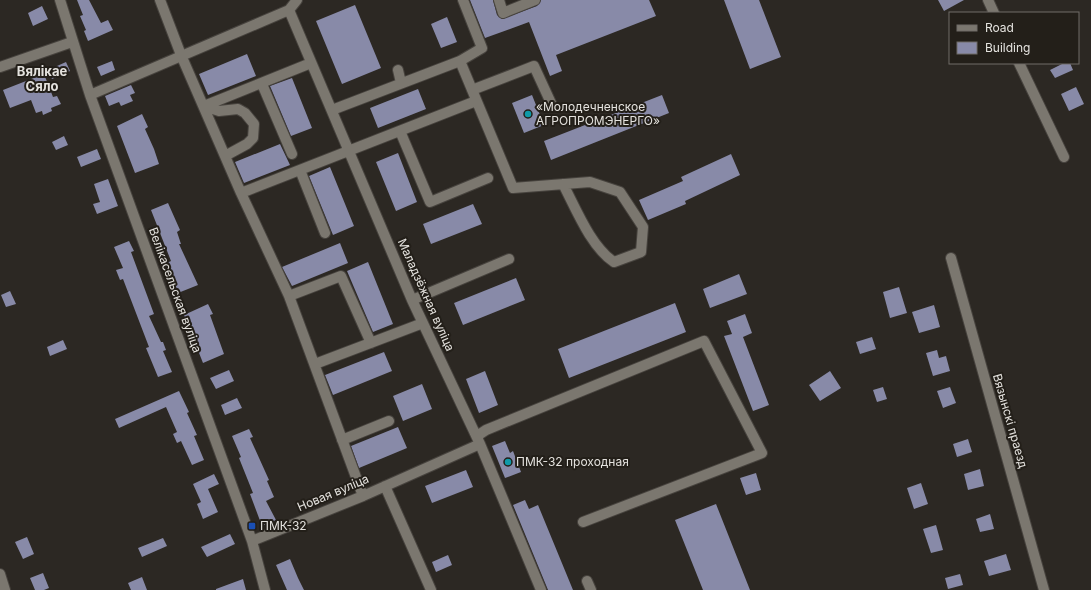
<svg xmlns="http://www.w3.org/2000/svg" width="1091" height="590" font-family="Inter,sans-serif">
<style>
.building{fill:#888aa8}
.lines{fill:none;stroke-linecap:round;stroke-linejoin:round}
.minor-casing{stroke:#47433e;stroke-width:12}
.minor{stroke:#7b776f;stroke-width:10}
.culture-dot{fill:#0f9aa8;stroke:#231f19;stroke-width:1.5}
.transit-dot{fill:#1a4fb4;stroke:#231f19;stroke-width:1.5}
.labels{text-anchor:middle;stroke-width:4;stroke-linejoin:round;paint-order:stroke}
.poi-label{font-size:12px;fill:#e4e2de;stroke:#231f19;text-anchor:start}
.street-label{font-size:12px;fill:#e4e2de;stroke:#231f19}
.neighbourhood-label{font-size:13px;font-weight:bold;fill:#e4e2de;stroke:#231f19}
</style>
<rect width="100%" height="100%" fill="#2c2823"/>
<path class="building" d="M77,0H89L101,23L108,20L113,30L88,41L84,31L86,30L80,16L83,15Z
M470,0H493L497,15L502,19L537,6L541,0H649L656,16L556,55L562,71L550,76L529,22L485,38Z
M724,0H759L781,57L750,69Z
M938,0H964L944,11Z
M355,5L381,68L342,84L316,21Z
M42,6L48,19L33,26L28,13Z
M447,17L457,42L441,48L431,24Z
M247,54L256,76L208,95L199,74Z
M112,61L115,70L101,76L97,67Z
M66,62L70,71L52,79L48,70Z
M1064,63H1070L1073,70L1055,78L1050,70Z
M44,74L53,97L57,96L61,104L51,108L52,111L43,115L42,111L36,113L31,100L10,108L3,90Z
M292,78L312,128L291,136L270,86Z
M131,85L135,93L130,95L133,101L121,106L119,102L109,106L105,96Z
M1076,87L1084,104L1069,111L1061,94Z
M418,89L426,109L378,128L370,108Z
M532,95L544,125L524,133L512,103Z
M662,95L669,113L551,160L544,141Z
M142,114L148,127L145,129L154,149L159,164L135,173L117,126Z
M64,136L68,145L56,150L52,142Z
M280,144L290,165L244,183L235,162Z
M97,149L101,159L81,167L77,157Z
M398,153L417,202L396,211L376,162Z
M731,154L740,175L685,201L686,204L648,220L639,200L683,181L681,177Z
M330,167L354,226L333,235L309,176Z
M108,179L118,206L97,214L93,204L100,202L94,184Z
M168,203L180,230L177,232L181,244H179L198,285L178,293L167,263L171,261L151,210Z
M473,204L482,224L431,244L423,224Z
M129,241L134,251L131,252L154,314L149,316L161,342H163L166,350L163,351L172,372L158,377L146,348L149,347L123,279L120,280L116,270L123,268L114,247Z
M340,243L348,263L292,286L282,267Z
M368,262L393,324L373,332L347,271Z
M739,274L747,294L710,308L703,289Z
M516,278L525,300L463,325L454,303Z
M899,287L907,313L890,318L883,292Z
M10,291L16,304L6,307L1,295Z
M675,303L686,332L569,378L558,349Z
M208,304L213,314L210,315L224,354L203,363L184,315Z
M934,305L940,327L919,333L912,312Z
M745,314L752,333L743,337L769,405L753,411L724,336L732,334L727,321Z
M872,337L876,349L860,354L856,342Z
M63,340L67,349L50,356L47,347Z
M937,350L939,358L946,356L950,371L933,376L926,353Z
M384,352L392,371L333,395L325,375Z
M229,370L234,381L216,389L210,378Z
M485,371L498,405L479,413L466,379Z
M830,371L841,388L820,401L809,385Z
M422,384L432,409L403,421L393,396Z
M883,387L887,399L877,402L873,390Z
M950,387L956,403L943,408L937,391Z
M179,391L189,412L187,413L197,435L194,436L204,460L192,465L181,441L177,443L173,434L177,432L166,407L119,428L115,419Z
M237,398L242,408L225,415L221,405Z
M398,427L407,448L359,468L351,446Z
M249,429L253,437L250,438L269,480L267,481L274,497L266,501L276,520L262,526L250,494L253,493L239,458L241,457L232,436Z
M968,439L972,452L957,457L953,444Z
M505,441L510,453L513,451L521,472L505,478L492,446Z
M980,469L984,486L968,490L964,474Z
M466,470L473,487L432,503L425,486Z
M756,473L761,490L746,495L740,478Z
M214,474L219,484L208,489L218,512L203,519L197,504L201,502L193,484Z
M921,483L928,504L914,509L907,488Z
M525,500L529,509L538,505L573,590H548L513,505Z
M716,504L750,590H703L675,520Z
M990,514L994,529L980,532L976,519Z
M936,525L943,550L931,553L923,529Z
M230,534L235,544L207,557L201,547Z
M27,537L34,554L23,559L15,542Z
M163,538L167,546L142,557L138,548Z
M1006,554L1011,570L989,576L984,561Z
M448,555L452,565L436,572L432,562Z
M290,559L298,578L304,590H287L276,565Z
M43,573L49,588L44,590H35L30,578Z
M960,574L963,585L948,589L945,578Z
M142,577L147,590H131L128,583Z
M243,579L246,590H216V589Z"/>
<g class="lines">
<g class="minor-casing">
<path id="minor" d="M60,0L90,95L252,541L265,590
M160,0L181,55L241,193L289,296L363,496
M499,0L503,13L535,0
M988,0L994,13
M289,10L412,300L480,444L541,590
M289,10L297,0
M460,61L513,188L590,182L620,192L643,227L641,252L614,262C591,247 576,209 563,184
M1019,63L1064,157
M0,67L72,42
M398,70L401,83
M262,84L292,154
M472,90L534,66L551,103
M90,95L289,10
M204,106L311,63
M204,106L219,111L238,109L245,113L254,124L253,138L247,144L225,156
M332,110L460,61L482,48L463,0
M400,131L430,202L488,178
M300,170L325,233
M241,193L476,101
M951,258L1044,590
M289,296L341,276L371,343
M412,300L509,259
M315,364L423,323
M477,436L486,430L704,341L762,453L583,522
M342,440L389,421
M385,486L431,590
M252,541L363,496L480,444
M0,574L5,590
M587,581L591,590"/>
</g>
<use href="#minor" class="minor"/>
</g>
<g class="culture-dot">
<circle cx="528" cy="114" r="4"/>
<circle cx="508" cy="462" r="4"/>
</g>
<rect class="transit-dot" x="248" y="522" width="8" height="8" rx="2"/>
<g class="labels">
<g class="poi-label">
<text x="536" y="111">«Молодечненское<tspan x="536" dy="14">АГРОПРОМЭНЕРГО»</tspan></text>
<text x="516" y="466">ПМК-32 проходная</text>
<text x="260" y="530">ПМК-32</text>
</g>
<g class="street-label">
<text transform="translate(175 290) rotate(70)" y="4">Велікасельская вуліца</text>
<text transform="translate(426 295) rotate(66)" y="4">Маладзёжная вуліца</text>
<text transform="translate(1010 421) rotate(74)" y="4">Вязынскі праезд</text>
<text transform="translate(333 493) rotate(-23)" y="4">Новая вуліца</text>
</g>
<g class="neighbourhood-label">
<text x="42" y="76">Вялікае<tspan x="42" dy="15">Сяло</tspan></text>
</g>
</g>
<rect x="949" y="12" width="130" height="52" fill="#231f19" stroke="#706d68"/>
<rect x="957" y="25" width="20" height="6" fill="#7b776f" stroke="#706d68"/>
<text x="985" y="32" font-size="12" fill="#e4e2de">Road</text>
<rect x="957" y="42" width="20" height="12" fill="#888aa8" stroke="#706d68"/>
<text x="985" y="52" font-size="12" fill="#e4e2de">Building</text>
</svg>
